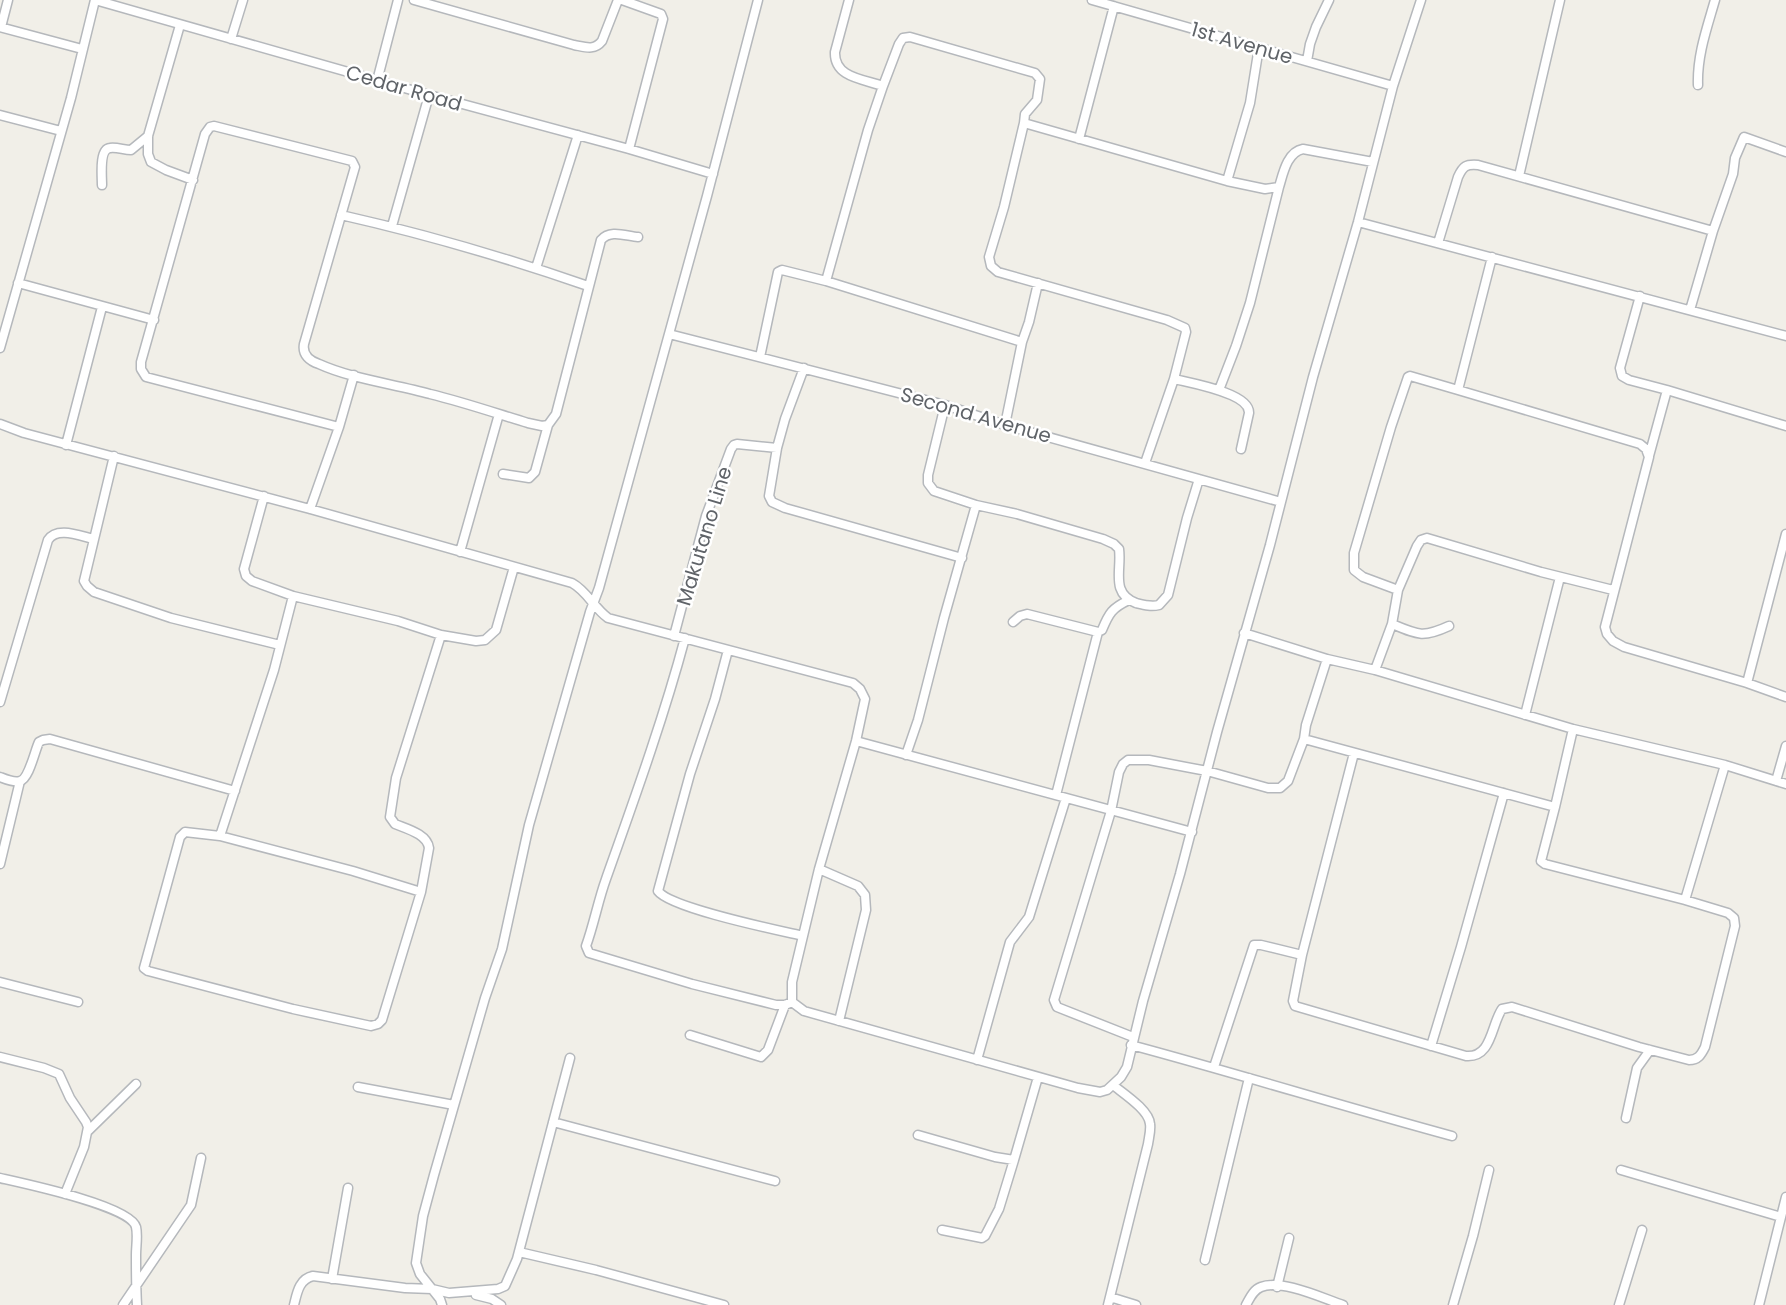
<svg xmlns="http://www.w3.org/2000/svg" width="1786" height="1305" font-family="Poppins,sans-serif">
<style>
.lines{fill:none;stroke-linecap:round;stroke-linejoin:round}
.minor-casing{stroke:#b5b8bc;stroke-width:11}
.minor{stroke:#fff;stroke-width:8}
.labels{text-anchor:middle;stroke-width:5;stroke-linejoin:round;paint-order:stroke}
.street-label{font-size:20px;fill:#5f6368;stroke:#fff}
</style>
<rect width="100%" height="100%" fill="#f1efe8"/>
<g class="lines">
<g class="minor-casing">
<path id="minor" d="M95,0L429,95L629,149L713,174
M414,0L574,45C585,47 594,51 602,41L618,0
M622,0L661,14L663,19L629,149
M849,0L835,52C834,78 864,79 883,86L899,44L903,38L910,37L1035,73L1040,79L1037,100L1025,114L1024,123L1227,181L1265,189L1279,187C1283,174 1287,152 1303,149L1373,162
M1092,0L1393,86
M180,25L148,136V154L151,162L166,170L193,180
M0,27L82,49
M1,27L8,0
M231,39L243,0
M1307,61L1310,44L1316,27L1329,0
M377,81L398,0
M1698,85C1697,55 1707,28 1715,0
M0,115L61,131
M1024,123L1004,207L989,257L991,266L998,272L1167,320L1185,328L1186,332L1174,379L1145,463
M1079,139L1114,6
M1519,176L1560,0
M1227,181L1250,103L1259,47
M102,185C102,176 99,149 110,148C117,147 124,150 131,150L148,136
M341,215C425,234 507,258 588,286
M1358,222L1786,336
M392,226L429,95
M1438,243L1458,177C1463,166 1466,164 1478,165L1713,231
M1492,257L1458,390L1640,444L1646,449L1649,457L1605,627L1607,634L1613,641L1624,647L1747,683L1786,697
M536,268L578,135
M826,281L868,130L883,86
M18,283L154,320
M1640,296L1620,368L1622,376L1629,380L1667,390L1786,426
M1690,310L1713,231L1733,174L1735,158L1744,137L1786,152
M669,334L945,405L1005,425L1281,502
M1022,342L1029,322L1038,283
M0,348L71,98L95,0
M760,357L778,272L782,270L826,281L1022,342L1005,425
M804,368L785,419L777,448L769,496L772,502L785,508L962,558
M1174,379C1190,383 1250,393 1249,413L1241,449
M1219,390L1236,346L1250,303L1279,187
M945,405L928,475V483L934,491L976,505L1017,514L1103,539L1114,544L1119,549C1122,570 1110,593 1136,603C1144,605 1151,607 1159,605L1168,595L1187,518L1199,479
M0,424L24,433L310,509L572,583C587,591 594,608 608,618L853,683L860,689L865,699L856,741L819,869L792,982V1002L804,1011L1078,1088L1100,1092L1107,1090L1121,1077L1127,1067L1143,1001L1180,874L1217,732L1270,545L1313,377L1358,222L1393,86L1421,0
M339,427L146,377L141,369V362L205,134L210,127L214,126L352,161L355,167L304,344C302,355 310,361 319,364C352,379 395,384 430,394C463,402 495,413 528,423L542,426L548,425
M66,445L102,307
M114,456L84,581L87,586L94,592L171,618L280,645
M1649,456L1667,390
M503,474L529,478L535,472L548,425L556,414L601,240C610,229 626,236 638,237
M264,496L244,569L246,576L252,581L293,596L398,621L441,635L476,641L485,640L496,630L514,567
M310,509L339,427L354,375
M460,552L499,414
M1398,590L1363,577L1354,570V553L1391,427L1408,377L1410,376L1458,390
M293,596L274,670L220,836L185,832L180,837L144,968L148,971L293,1009L371,1026L378,1024L382,1020L421,892L429,848C427,834 407,829 395,824L390,817L396,778L441,635
M1013,622L1020,616L1027,614L1098,632L1102,630C1109,613 1112,608 1129,600
M1392,624C1418,635 1423,638 1449,626
M1244,633L1327,659L1375,670L1573,729L1725,765L1786,784
M674,636L706,516L731,449L734,445L737,444L777,448
M685,638C663,720 634,800 606,879C598,901 594,924 586,946L589,953L692,984L776,1005H785L792,1002
M728,650L715,699L690,774L658,891C670,908 777,930 803,936
M1327,659L1306,725L1304,739L1555,807L1573,729
M1375,670L1392,624L1398,590L1417,546L1421,540L1427,538L1541,572L1613,590
M1747,683L1786,534
M0,702L48,540C57,526 80,536 94,539
M1525,715L1560,577
M856,741L1192,832
M1354,753L1302,955L1293,1001L1295,1006L1466,1056C1492,1058 1491,1025 1502,1009L1512,1007L1639,1047L1689,1060C1698,1060 1701,1055 1705,1047L1735,926L1734,918L1728,913L1685,900L1545,864L1541,861L1555,807
M906,755L918,720L944,618L976,505
M0,777C5,779 14,783 20,781C29,779 35,750 39,742L43,740L50,739L235,791
M1776,781L1786,746
M1056,795L1098,632
M220,836L353,871L421,892
M0,864L20,781
M819,869L858,886L865,895L866,910L839,1021
M1685,900L1725,765
M0,982L78,1002
M690,1035L761,1057L768,1050L785,1005
M1133,1037L1057,1007L1054,1000L1111,811L1119,772L1123,764L1128,760H1149L1207,771L1268,788H1280L1288,781L1304,739
M1131,1045C1239,1074 1345,1107 1452,1136
M1431,1046L1461,947L1504,793
M0,1057L44,1068L59,1074L70,1098L86,1122L88,1127L84,1147L65,1194
M977,1060L1010,942L1029,917L1066,798
M1214,1067L1254,945H1261L1302,955
M358,1087L454,1105
M1626,1118L1637,1068L1650,1050
M553,1122L775,1181
M88,1131L136,1084
M918,1135L995,1157L1014,1160L1038,1077
M1621,1170L1781,1217
M0,1178C22,1183 131,1206 136,1227C138,1235 136,1246 136,1255C136,1271 136,1288 137,1305
M942,1230L982,1238L985,1236L999,1209L1014,1160
M519,1252L596,1270L724,1305
M1205,1260L1249,1078
M332,1279L348,1188
M1277,1287L1289,1238
M476,1295L492,1299L501,1305
M1110,1297L1136,1305
M123,1305L191,1205L201,1158
M294,1305C297,1293 299,1279 313,1276L405,1288L432,1289L449,1293L498,1289L505,1286L517,1259L570,1058
M442,1305L440,1299L420,1274L416,1263L423,1216L434,1175L485,998L502,949L529,825L590,612L599,588L707,196L758,0
M1108,1305L1148,1144C1149,1137 1151,1130 1150,1124C1149,1110 1124,1094 1113,1085
M1246,1305C1250,1298 1253,1290 1261,1287C1282,1279 1322,1298 1343,1305
M1453,1305L1473,1236L1489,1170
M1619,1305L1642,1230
M1759,1305L1786,1197"/>
</g>
<use href="#minor" class="minor"/>
</g>
<g class="labels">
<g class="street-label">
<text transform="translate(1242 43) rotate(16)" y="7">1st Avenue</text>
<text transform="translate(404 88) rotate(16)" y="7">Cedar Road</text>
<text transform="translate(976 415) rotate(16)" y="7">Second Avenue</text>
<text transform="translate(704 536) rotate(-73)" y="7">Makutano Line</text>
</g>
</g>
</svg>
